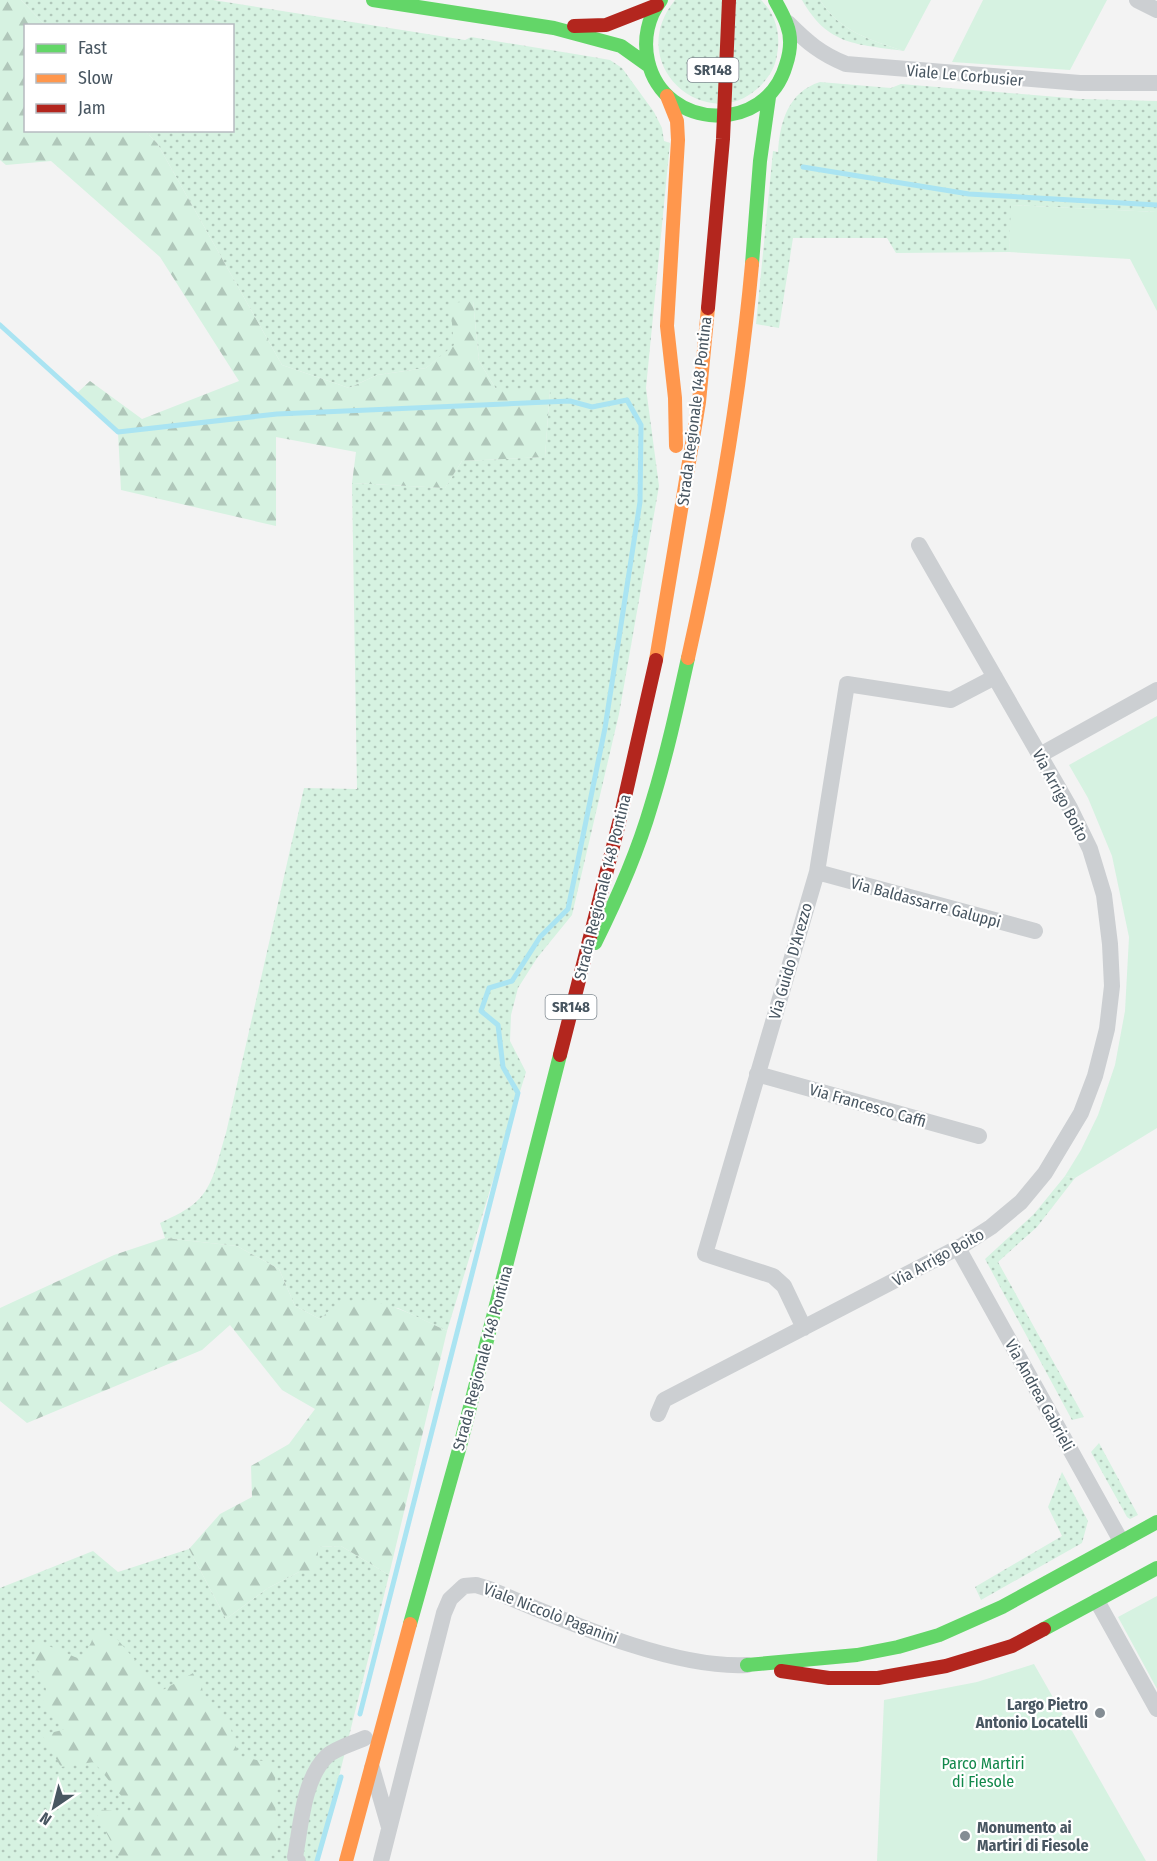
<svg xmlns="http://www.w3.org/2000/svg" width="1157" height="1861" font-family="'Fira Sans Condensed',sans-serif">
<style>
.grass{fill:url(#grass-dots)}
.forest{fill:url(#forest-firs)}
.park{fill:#d6f2e1}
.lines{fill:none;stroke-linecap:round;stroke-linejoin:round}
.stream{stroke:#aae4f2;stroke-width:5}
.street{stroke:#cccfd2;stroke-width:16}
.fast{stroke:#63d668;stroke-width:14}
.slow{stroke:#ff974d;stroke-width:14}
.jam{stroke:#b3261e;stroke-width:14}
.poi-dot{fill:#848d94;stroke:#fff;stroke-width:2}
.labels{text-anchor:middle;stroke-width:4.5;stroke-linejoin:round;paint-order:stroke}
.shield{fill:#fff;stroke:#7f8990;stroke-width:1.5}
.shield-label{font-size:15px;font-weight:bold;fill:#485661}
.street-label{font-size:16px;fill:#485661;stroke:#fff}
.poi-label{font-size:16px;font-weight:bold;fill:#485661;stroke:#fff;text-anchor:end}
.park-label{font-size:16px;fill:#12884b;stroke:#fff}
</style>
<defs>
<pattern id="grass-dots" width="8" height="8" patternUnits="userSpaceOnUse" patternTransform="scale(1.5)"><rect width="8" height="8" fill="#d6f2e1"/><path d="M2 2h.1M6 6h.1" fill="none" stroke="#b0c7ba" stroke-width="1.8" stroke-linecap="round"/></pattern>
<pattern id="forest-firs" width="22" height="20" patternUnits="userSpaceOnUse" patternTransform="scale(1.5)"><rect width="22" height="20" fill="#d6f2e1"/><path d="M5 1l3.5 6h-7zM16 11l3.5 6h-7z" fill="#b0c7ba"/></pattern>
</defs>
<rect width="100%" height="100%" fill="#f3f3f3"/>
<path class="grass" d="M21,0H213L465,40L471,37L593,57L610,60L622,68L654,112L662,128L664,141L670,143L646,388L659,486L619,714L572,915L537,958L518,988L511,1015L510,1041L526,1072L447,1331L398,1308L337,1305L320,1319L295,1306L279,1269L237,1246L165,1238L160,1223C174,1216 189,1210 200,1198C215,1182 219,1154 226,1133L304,788L357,789L352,483L445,488L462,461L545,457L550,389H496L479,361L473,301L454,346L426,368L377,375L349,388L282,365L157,143L145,131L232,130V26L45,25Z
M675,0H761C776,14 781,35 777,55C775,69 767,80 757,89C705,135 623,64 675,0Z
M802,0H820C840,32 871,40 904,51C857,44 828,46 802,0Z
M820,82L891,88L901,84L1081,99L1157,101V212L1012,205L1009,252L896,253L887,238H793L779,328L756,324L773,151L778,152C780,122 788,92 820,82Z
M1065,1176L1075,1178L1037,1227L998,1262L1084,1417L1072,1420L985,1259L1034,1214Z
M1099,1443L1138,1515L1130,1519L1127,1517L1091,1452Z
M1062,1472L1088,1521L1082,1543L981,1600L975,1587L1062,1536L1048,1507Z
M341,1546L389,1575L318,1861H0V1588L93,1551L118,1572L189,1549L226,1619L268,1588L299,1572H318L317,1547Z"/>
<path class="forest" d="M0,0H21L45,25L26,26V130L145,131L157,143L282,365L349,388L377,375L426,368L454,345L450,303L473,301L479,361L496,389H550L545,457L462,461L445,488L352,483L356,452L276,437V526L121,490L118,432L76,394L90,381L142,419L239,381L160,257L51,161L6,165L0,160Z
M165,1238L237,1246L279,1269L295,1306L320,1319C325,1315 332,1307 338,1304C373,1291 417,1317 447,1331L389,1575L341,1546L318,1547V1573L299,1572L268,1588L226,1619L189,1549L220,1514L252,1497L251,1466L289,1444L315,1409L282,1390L230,1325L202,1350L27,1423L0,1401V1308L114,1255Z
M98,1629L118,1640L161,1691L195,1672L206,1699L230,1726L239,1757L275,1763L276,1845L267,1861H121L94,1809L135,1813L94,1762L61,1767L42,1735L66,1729L42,1705L46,1689L35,1664L37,1641L82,1660Z"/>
<path class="park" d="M820,0H931L904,51C871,40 840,32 820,0Z
M983,0H1107L1070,70L952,62Z
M1011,205L1157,212V311L1130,259L1009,252Z
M1157,716V1128L1075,1178L1065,1176L1081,1150L1098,1115L1115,1065L1125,1011L1129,937L1112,856L1088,798L1069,765Z
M1157,1596V1689L1118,1617Z
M1034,1664L1146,1861H877L884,1700L977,1682Z"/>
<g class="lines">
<path class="stream" d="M803,167L969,194L1157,205
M0,325L118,432L277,414L570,401L592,407L627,400L641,425L640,502L605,728L568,909L540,937L512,981L489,988L481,1011L498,1025L503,1067L518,1093L360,1714
M317,1861L341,1777"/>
<path class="street" d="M1137,0L1157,10
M788,23C807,42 821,54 846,64L1080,83H1157
M1040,755L1157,690
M817,872L1035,931
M757,1074L979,1136
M958,1248L1121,1541
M804,1328L784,1286L773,1276L705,1254L817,872L847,684L951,700L995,677
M658,1414L664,1400L963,1245L991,1227L1021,1202L1045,1173L1081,1113L1095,1076L1107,1029L1112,986L1110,944L1104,895L1090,849L1070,808L919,545
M1097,1601L1157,1709
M372,1768L389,1827
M298,1861L295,1857C301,1826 303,1779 327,1756C336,1748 354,1743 365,1738
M381,1861L444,1613L450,1599L464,1586L476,1585L489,1589C562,1619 670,1669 747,1665"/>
<path class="fast" d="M373,0L554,28L621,46L649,66
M661,0C648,17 643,39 648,61C664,131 766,135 786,65C790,53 792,38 787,25C784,16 779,8 775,0
M752,264L760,161L769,97
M595,943C617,899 637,854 651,806C666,758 677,708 688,658
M410,1624L460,1446L560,1055
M1044,1629L1157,1568
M747,1665L857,1655L898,1647L939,1635L1002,1607L1157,1522"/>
<path class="slow" d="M667,96L677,121L678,140L667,326L675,398L676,446
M688,658C717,529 740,396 752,264
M656,660L699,402L708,308
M346,1861L410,1624"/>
<path class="jam" d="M574,26L606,25L657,5
M708,308L723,139L729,0
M560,1055L620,819L656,660
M781,1671L829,1678H878L946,1666L1012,1646L1044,1629"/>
</g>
<g class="poi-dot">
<circle cx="1100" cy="1713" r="6"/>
<circle cx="965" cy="1836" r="6"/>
</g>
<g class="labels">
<g class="shield">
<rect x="687.5" y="58" width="51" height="24" rx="4.5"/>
<rect x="545.5" y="995" width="51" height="24" rx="4.5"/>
</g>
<g class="shield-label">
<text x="713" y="75">SR148</text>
<text x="571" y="1012">SR148</text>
</g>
<g class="street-label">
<text transform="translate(965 75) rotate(5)" y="6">Viale Le Corbusier</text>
<text transform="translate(694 411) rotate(-83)" y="6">Strada Regionale 148 Pontina</text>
<text transform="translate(1061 795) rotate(62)" y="6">Via Arrigo Boito</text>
<text transform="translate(602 887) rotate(-76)" y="6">Strada Regionale 148 Pontina</text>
<text transform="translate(926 902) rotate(15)" y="6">Via Baldassarre Galuppi</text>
<text transform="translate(790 961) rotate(-74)" y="6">Via Guido D'Arezzo</text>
<text transform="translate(868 1105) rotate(16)" y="6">Via Francesco Caffi</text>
<text transform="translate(938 1257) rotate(-29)" y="6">Via Arrigo Boito</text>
<text transform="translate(482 1358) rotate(-75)" y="6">Strada Regionale 148 Pontina</text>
<text transform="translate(1040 1395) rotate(61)" y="6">Via Andrea Gabrieli</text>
<text transform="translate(551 1613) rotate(21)" y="6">Viale Niccolò Paganini</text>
</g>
<g class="poi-label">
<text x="1088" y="1710">Largo Pietro<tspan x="1088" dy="18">Antonio Locatelli</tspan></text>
<text x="977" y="1833" text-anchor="start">Monumento ai<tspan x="977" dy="18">Martiri di Fiesole</tspan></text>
</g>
<g class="park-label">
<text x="983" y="1769">Parco Martiri<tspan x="983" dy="18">di Fiesole</tspan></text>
</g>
</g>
<rect x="24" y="24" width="210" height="108" fill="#ffffff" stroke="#b6bbc0" stroke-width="1.5"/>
<rect x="36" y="44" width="30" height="9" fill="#63d668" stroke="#b6bbc0" stroke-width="1.5"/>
<text x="78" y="54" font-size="18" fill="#485661">Fast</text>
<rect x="36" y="74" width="30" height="9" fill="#ff974d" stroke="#b6bbc0" stroke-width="1.5"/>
<text x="78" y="84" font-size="18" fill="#485661">Slow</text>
<rect x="36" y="104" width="30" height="9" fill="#b3261e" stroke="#b6bbc0" stroke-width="1.5"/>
<text x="78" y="114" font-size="18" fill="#485661">Jam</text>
<g transform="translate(54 1807) rotate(215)" stroke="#ffffff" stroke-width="4.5" paint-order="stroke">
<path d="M0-4.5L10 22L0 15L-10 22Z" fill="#485661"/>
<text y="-9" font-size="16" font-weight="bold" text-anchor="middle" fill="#485661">N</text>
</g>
</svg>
